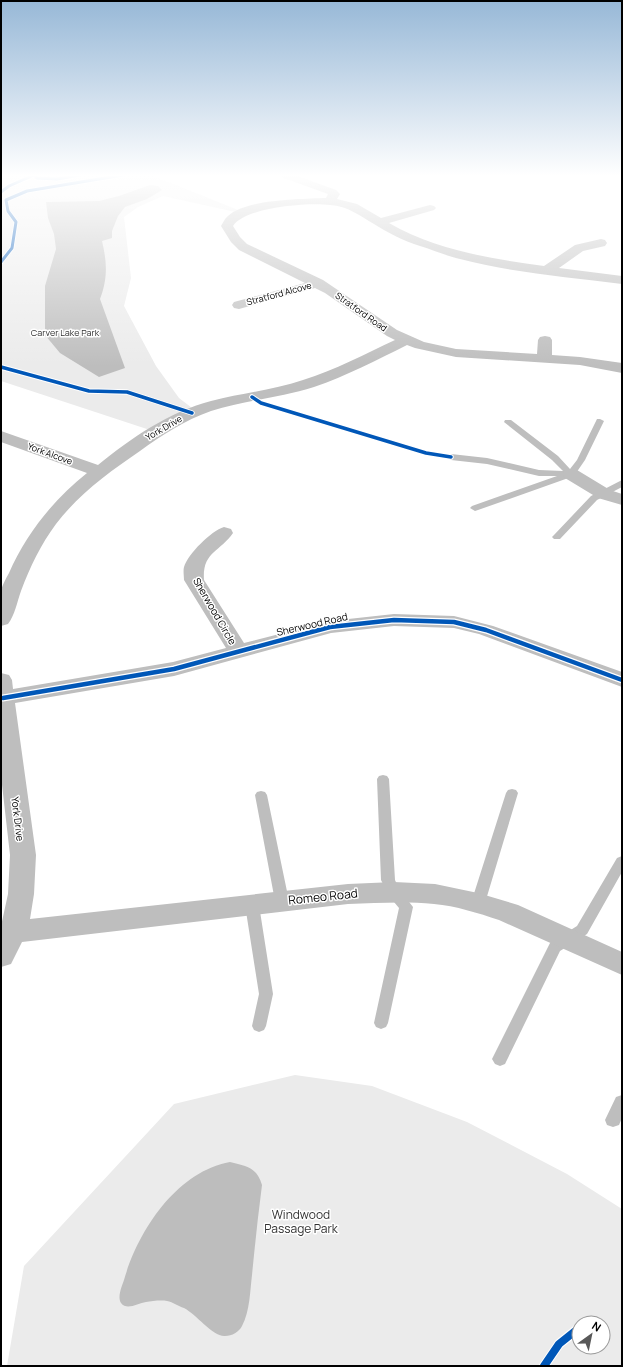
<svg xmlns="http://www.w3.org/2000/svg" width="623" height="1367" font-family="Manrope,sans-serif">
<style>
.green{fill:#ebebeb;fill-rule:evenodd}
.water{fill:#bdbdbd}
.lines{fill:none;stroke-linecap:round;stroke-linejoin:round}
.service{fill:#bebebe;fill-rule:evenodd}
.minor{fill:#bebebe;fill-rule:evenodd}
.cycleway-far3-casing{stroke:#fff;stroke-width:4.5}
.cycleway-far2-casing{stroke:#fff;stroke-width:5.5}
.cycleway-far1-casing{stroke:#fff;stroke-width:7}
.cycleway-casing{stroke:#fff;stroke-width:10}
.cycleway-far3{stroke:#0057b8;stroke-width:3}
.cycleway-far2{stroke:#0057b8;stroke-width:3.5}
.cycleway-far1{stroke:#0057b8;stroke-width:4.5}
.cycleway{stroke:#0057b8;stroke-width:8}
.labels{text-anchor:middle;stroke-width:3;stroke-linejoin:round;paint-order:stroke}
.far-street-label{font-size:9px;fill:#000;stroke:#fff}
.far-park-label{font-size:9px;fill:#313131;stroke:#fff}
.street-label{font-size:10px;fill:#000;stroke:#fff}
.near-street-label{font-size:12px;fill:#000;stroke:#fff}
.near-park-label{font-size:12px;fill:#313131;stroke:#fff}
</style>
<rect width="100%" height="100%" fill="#fff"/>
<path class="green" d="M1,175H151L243,212L240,213L163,196L138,207L124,217L131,278L124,306L156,366L179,398L196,411L156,432L1,381Z
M295,1075L372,1086L467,1122L567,1174L622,1209V1366H7L24,1266L174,1104ZM579,1323H603V1347H579Z"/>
<path class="water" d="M150,185L158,186L162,190L147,199L125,207L118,216L112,231V238L102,241C107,262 108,278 100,299L125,368L99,377L60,353L45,335V286L56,249L54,234L48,218L46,202L99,201L119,196Z
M230,1162C246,1166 257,1167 262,1185C258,1215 255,1245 252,1275C250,1291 250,1311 242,1326C239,1332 232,1336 225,1336C213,1337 196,1314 184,1308C178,1306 173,1302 167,1301C161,1300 152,1301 146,1302C138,1303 127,1311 121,1303C117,1297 122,1286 124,1280C138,1231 176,1172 230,1162Z"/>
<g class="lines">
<path class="service" d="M597,419H600L604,421L585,460L574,476L478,510L475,511L470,508L472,506L557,476H539L487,464L451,460L447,457L451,454L487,458L539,470L563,471L552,460L504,422L505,420H511L558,456L570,469L577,460Z
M622,480V487L597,500L560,539H554L552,537L554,535L591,496Z
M383,775L387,776L389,779L395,880L399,889L413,907L388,1023L386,1027L381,1029L376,1027L374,1023L399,908L389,896L381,880L377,779L379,776Z
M512,789L516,790L518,793L485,903L483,907L478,908L473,907L471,903L506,793L508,790Z
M261,791L265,792L267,795L289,901L287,905L282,906L277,905L275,901L255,795L257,792Z
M622,856V872L587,934L560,951L505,1064L500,1066L495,1064L492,1059L550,943L577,926L617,858Z
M252,900L257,901L259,905L273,994L266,1026L264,1030L259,1032L254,1030L252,1026L259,994L245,905L247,901Z
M622,1095V1118L619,1125L613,1127L607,1125L605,1120L616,1097Z"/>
<path class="minor" d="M280,175H295L336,190L340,194L337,199L357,204L381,218L430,205L434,206L436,208L434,210L389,223C436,250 491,259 544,266L575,245L601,239L605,240L607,243L605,246L583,251L559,268L622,276V284C568,277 513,273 460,259C447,256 433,250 420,246C404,241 388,233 374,224C360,216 348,206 330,205C309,202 245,207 233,226L240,237L247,244L323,280L397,330L424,342L456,349L537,354L538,340L540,337L545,336L550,337L552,340V355L580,357L622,363V373L580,365L456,357L415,348L407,345C377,360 346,376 314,387C280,398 245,400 211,411C185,420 162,435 140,451C109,472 79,494 56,524C41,544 30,567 21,591C17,602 15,615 8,624L1,626C1,615 0,600 1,590C3,584 6,578 9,573C26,534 54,499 87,473L1,442V431L98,465C131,438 169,412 211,401C242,393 273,390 303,380C335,370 365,354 395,340L387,336L325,293L315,288L239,309L234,308L232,305L234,302L305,283L239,250L231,242L221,226C223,223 225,218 228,216C246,199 302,199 326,198L328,194L281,177Z
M571,469L577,470L610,490L622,494V505L598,498L565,478L562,474L565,470Z
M224,527L231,529L233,533C220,552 202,552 204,580L244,643L330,621L394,614L454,616L493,626L622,672V687L479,634L454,628L394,626L331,633L174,676L15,703L36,855L34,894L30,919L348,884L394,882L435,884L478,893L518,905L622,952V975L499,920C478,913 456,906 434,904C405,901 377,903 348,904L22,942L11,964L1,967V926L8,894L10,855L1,776V673L9,675L12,680L13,689L173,662L226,648L184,580C184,576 183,571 184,567C188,554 211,531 224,527Z"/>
<g class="cycleway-far3-casing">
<path id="cycleway-far3" d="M1,192L9,186L34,175L37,178L57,179L80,175
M1,262L12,248L16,222L8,211L6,200L27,191L123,175"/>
</g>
<g class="cycleway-far2-casing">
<path id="cycleway-far2" d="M1,367L89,391L127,392L192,413
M252,397L261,403L426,453L451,457"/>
</g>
<g class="cycleway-far1-casing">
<path id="cycleway-far1" d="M3,698L174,669L330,627L394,620L454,622L486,630L622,680"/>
</g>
<g class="cycleway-casing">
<path id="cycleway" d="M544,1366L559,1344L579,1328"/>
</g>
<use href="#cycleway-far3" class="cycleway-far3"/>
<use href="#cycleway-far2" class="cycleway-far2"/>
<use href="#cycleway-far1" class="cycleway-far1"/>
<use href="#cycleway" class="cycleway"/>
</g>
<linearGradient id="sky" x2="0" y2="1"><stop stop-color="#97b8d7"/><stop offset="0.48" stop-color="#fff"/><stop offset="1" stop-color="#fff" stop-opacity="0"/></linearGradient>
<rect width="623" height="366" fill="url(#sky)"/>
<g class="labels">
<g class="far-street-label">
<text transform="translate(279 294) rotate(-15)" y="3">Stratford Alcove</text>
<text transform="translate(361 312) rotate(35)" y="3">Stratford Road</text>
<text transform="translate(164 428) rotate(-30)" y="3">York Drive</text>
<text transform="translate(50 454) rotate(20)" y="3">York Alcove</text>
</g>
<g class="far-park-label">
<text x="65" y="336">Carver Lake Park</text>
</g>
<g class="street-label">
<text transform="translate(215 611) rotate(60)" y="4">Sherwood Circle</text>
<text transform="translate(312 624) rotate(-13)" y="4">Sherwood Road</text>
<text transform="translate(18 819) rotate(83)" y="4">York Drive</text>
</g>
<g class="near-street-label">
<text transform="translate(323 897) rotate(-6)" y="4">Romeo Road</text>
</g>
<g class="near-park-label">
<text x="301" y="1219">Windwood<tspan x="301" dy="14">Passage Park</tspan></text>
</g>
</g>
<rect width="623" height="1367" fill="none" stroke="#000000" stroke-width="4"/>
<g transform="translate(591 1335) rotate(33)"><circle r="19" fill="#ffffff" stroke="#999999"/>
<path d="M0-3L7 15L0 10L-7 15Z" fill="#595959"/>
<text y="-6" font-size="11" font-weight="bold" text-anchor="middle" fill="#000000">N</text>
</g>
</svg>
